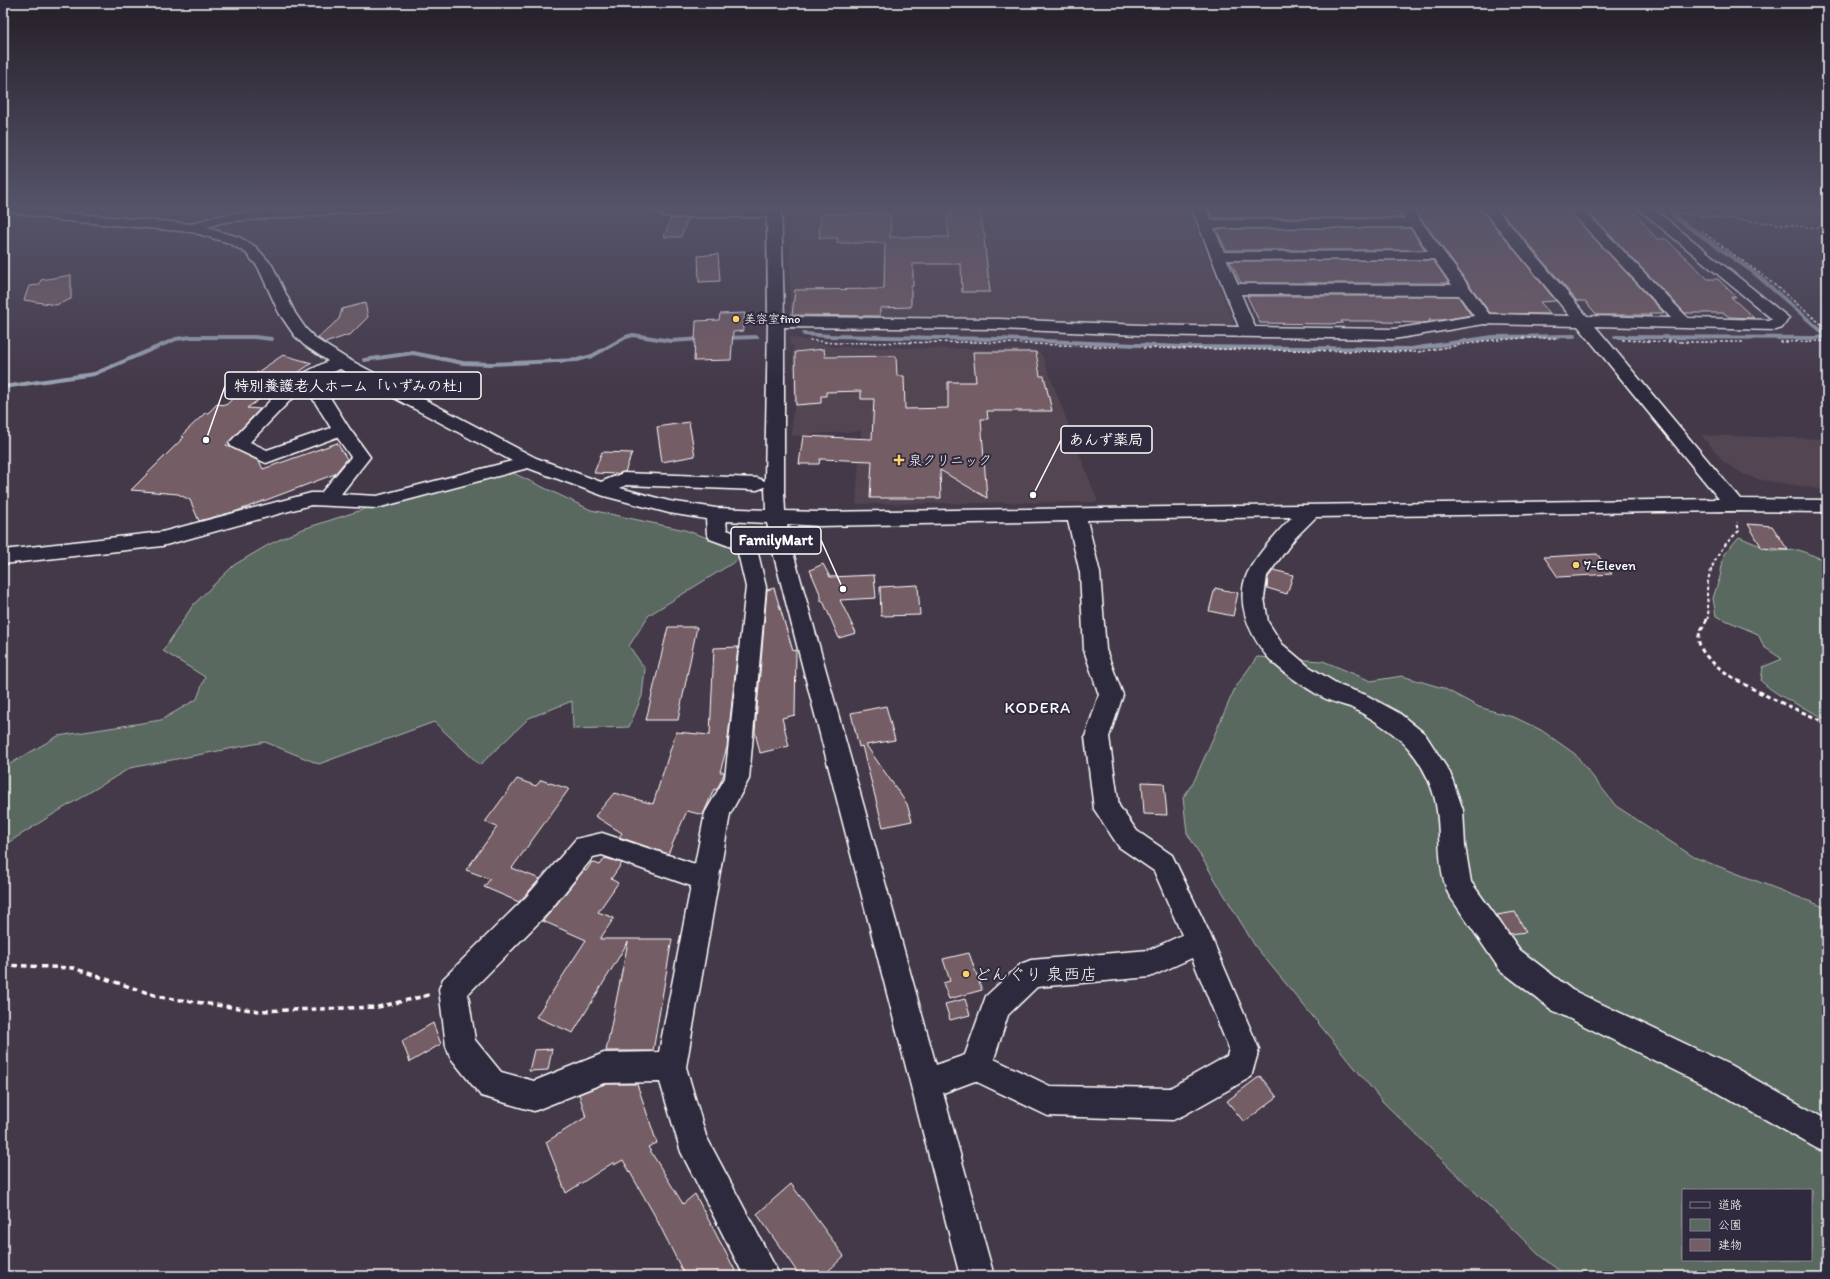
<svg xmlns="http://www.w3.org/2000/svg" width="1830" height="1279" font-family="Itim,'Klee One',sans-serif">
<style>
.built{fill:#534451}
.green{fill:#5a6960;stroke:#acb4b0;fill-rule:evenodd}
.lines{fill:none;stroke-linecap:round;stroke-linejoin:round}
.stream{stroke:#98a1b2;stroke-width:4}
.building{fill:#755d65;stroke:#fff}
.minor-casing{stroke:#fff;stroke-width:3}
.path-far3{stroke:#fff;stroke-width:1.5;stroke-dasharray:3 2;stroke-linecap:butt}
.path-far2{stroke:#fff;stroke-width:2;stroke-dasharray:3.5 2.5;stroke-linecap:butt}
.path-far1{stroke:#fff;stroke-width:3;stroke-dasharray:4.5 3.5;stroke-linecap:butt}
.path{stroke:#fff;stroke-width:3.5;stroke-dasharray:5.5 4;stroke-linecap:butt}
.minor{fill:#2f2a3d;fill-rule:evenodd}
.poi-dot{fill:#ffd166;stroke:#2f2a3d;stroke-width:1.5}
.labels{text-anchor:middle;stroke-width:4;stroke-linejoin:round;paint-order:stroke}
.far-poi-label{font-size:12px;fill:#fff;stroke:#2f2a3d;text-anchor:start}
.poi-label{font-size:14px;fill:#fff;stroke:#2f2a3d;text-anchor:start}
.quarter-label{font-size:16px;letter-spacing:1px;fill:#fff;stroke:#2f2a3d}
.near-poi-label{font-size:17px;fill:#fff;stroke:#2f2a3d;text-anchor:start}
.leader{fill:none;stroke:#fff;stroke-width:1.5}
.callout-dot{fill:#fff;stroke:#2f2a3d;stroke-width:1.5}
.callout{fill:#2f2a3d;stroke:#fff;stroke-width:1.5}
.callout-label{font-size:15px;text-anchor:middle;font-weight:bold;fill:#fff}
</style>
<rect width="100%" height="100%" fill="#443949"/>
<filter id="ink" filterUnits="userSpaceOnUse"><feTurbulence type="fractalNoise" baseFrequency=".025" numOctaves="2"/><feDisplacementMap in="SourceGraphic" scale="8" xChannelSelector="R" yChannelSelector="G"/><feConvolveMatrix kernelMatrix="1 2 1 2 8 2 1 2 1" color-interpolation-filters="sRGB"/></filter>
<g filter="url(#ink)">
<path class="built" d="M790,206H1188L1233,322L1229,327L1025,321L798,320L790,315V244H793Z
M790,337L834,347L1032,350L1038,352L1042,355L1098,502L856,504L861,431L792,436V414L794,412L793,345L789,344Z
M1701,435L1827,439V490L1761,480L1743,474L1725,463Z"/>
<path class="green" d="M513,473L591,510L685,530L736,548L739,559L649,615L629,646L645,669L642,696L629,727L573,729L572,701L529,718L480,765L434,722L319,764L265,742L130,768L47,818L3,846V768L58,736L161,720L197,699L205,677L163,651L193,605L234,565L268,545L300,530L374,506Z
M1739,537L1773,551L1799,550L1827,561V720C1804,706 1781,700 1761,681L1763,667L1782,659L1764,647L1758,634L1716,616L1713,598L1720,577L1724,554Z
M1257,657L1323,661L1371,681L1402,676L1443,688L1479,707L1516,718L1541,730L1575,754L1616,806L1694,857L1827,908V1276H1566L1539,1255L1382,1101L1255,946L1187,833L1183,798L1195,779L1235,688ZM1683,1190H1811V1260H1683Z"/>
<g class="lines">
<path class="stream" d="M804,334L830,336L998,339L1183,347L1411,349L1493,337L1574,336
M1615,337L1816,338L1824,337L1826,335L1752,271L1676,218L1667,206
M725,338L757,337
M364,360L413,353L463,363L491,364L577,360L592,356L626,337L633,335L671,341L702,339
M3,387L94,374L176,339L191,337H254L272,339"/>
</g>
<path class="building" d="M1207,206H1395L1402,218H1212Z
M1412,206L1479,207L1556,301L1540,302L1551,314L1490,313Z
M1504,206H1564L1664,313H1649L1651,315H1597L1585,301H1577L1497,207H1505Z
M1582,206H1629L1657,239H1666L1708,279H1718L1736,297H1731L1754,318L1729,317L1724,313H1685Z
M951,209H980L983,231L986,236L984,239L990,292H962L961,264H913V286H911V307L880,308V316L792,315L795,290L884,289L885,243H837L838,238H819L821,214H891L890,237H949L947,217H952Z
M671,218H688L681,237H664Z
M1410,228L1425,250H1226L1216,229Z
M718,254L720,281L699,282L698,256Z
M1433,260L1449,283H1241L1230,261Z
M71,275V299L56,305L24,300L29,286L39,285L41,280Z
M1247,296H1458L1471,315L1442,320H1429L1430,322L1421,323L1383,322V321H1341L1343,323L1329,324L1260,323Z
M365,303L368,317L351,334L325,343L318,338L339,319L342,309Z
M745,313L743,331L733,332L731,360L694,361L696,321L719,320L720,314Z
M824,349L825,357L896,356L897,376H904L905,409L948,408V382H976L973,352H1036L1040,376H1044L1052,411H987L988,419H981L987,498L940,470L941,498H870L872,461L820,459L819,464H799L803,436L872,439L874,399H861V391L826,392V396H821V403L796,405L795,352Z
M283,355L312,363L247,408L260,409L226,445L259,461L263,469L337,443L347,459L335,474L237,511L199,521L190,500L178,494L131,490L184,437L181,436L205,413H208L217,404L226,405L251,381L246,380Z
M689,422L695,456L662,462L657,427Z
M602,452L632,453L625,472L618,474L594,473Z
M1748,524L1772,526L1788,550L1762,548Z
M1597,554L1612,574L1558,577L1544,557Z
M823,564L830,577L874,575L876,598L840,600L856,633L839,638L823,601H821V596L810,570Z
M1274,570L1293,575L1287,594L1267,588L1268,577Z
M918,585L920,615L881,616L880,587Z
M774,588L793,651L796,650L795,715L782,718L789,746L760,753L755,732L767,590Z
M1215,588L1238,593L1233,616L1209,611Z
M668,627H697L678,720H646Z
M738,647L727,747L720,772H724V774L717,790L714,789L703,815L687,811L668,854L619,837L622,833L595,816L614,793L653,804L676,732L710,735L714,648Z
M886,706L895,740L866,745L907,804L912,821L883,827L862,746L859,747L851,713Z
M517,779L536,786L541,780L569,789L512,868L540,879L519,902L484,887L490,879L466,870L497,827L485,822Z
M1142,782L1164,783L1167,815L1144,814Z
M605,858L622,863L611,879L618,883L598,912L614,918L600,939H672L653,1051H606L628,942L573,1033L536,1017L586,940L543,921L584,870L586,871L592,862L600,865Z
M1515,912L1526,932L1510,934L1497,915Z
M969,953L982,990L949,999L943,983L950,981L943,959Z
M965,999L970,1015L950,1020L945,1004Z
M433,1023L441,1044L410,1062L402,1041Z
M552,1049L548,1070L529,1071L534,1050Z
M1260,1076L1277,1097L1244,1122L1227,1101Z
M604,1084H637L657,1143L648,1147L683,1204L695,1194L738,1276H685L655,1216L623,1160L614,1165V1162L566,1193L546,1142L586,1117L579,1094Z
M791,1184L844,1256L823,1276H800L757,1214Z"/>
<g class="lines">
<g class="minor-casing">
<path id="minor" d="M3,206H25L57,212L192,224C222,212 244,212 276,210C316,207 356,206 396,206L394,209L389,210L232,221L219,223L207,228L239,237L256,247L272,265L295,313L306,329L316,339L346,358L536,458L601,482L623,473L757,478L765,481L768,322L767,217H671L661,215L652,206H667L671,209H767V206H781L784,317L999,319L1141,325L1239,327L1191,206H1205L1211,220L1405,219L1396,206H1410L1489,314L1570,316L1480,206H1494L1587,316L1671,318L1565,206H1580L1688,318L1771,320L1772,319L1635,206H1650L1789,318L1782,328L1776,330L1595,326L1740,499L1827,500V512L1730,511L1316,517L1295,538L1267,576L1264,598L1268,622L1282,644L1308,666L1341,686L1366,695L1399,713L1425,734L1450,773L1463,810L1465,846L1471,882L1520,950L1572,990L1730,1065L1827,1120V1153L1816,1148L1708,1087L1552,1010L1500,970L1449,895C1437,869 1441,839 1437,811C1435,790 1423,765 1409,749C1397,734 1367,715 1350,707C1341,704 1332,702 1324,698C1307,689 1278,670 1266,655C1249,633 1235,601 1247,574C1254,558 1280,529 1292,517L1087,520L1100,573L1106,650L1123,695L1109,737L1119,806L1137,831L1172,855L1209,932L1259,1049L1251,1077L1184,1115L1173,1120L1048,1116L975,1081L943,1093L994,1276H960L774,556L767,523L726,521L727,530L753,540L756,545L766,587L749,779L730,814L686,1067L706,1136L780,1276H744L681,1152L660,1082L604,1083L534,1111L481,1096L450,1057L446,1046L439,989L443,979L527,896L576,839L602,833L695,864L705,813L725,778L746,587L737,549L710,539L707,534L706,519L669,513L604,496L528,468L377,508L311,505L162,546L3,564V550L162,532L311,493H321L351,457L337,437L266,463L232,447L229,443L290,380L328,361L304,345L294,335L279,313L258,267L246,253L229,243L192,232L57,220L3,210ZM1411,227L1428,251L1224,252L1214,228ZM1434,259L1452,285L1238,284L1227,260ZM1241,294L1459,295L1474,316L1394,329L1255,327ZM1484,324L1578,326L1719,499L819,512L785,511L784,492V327L999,329L1141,335L1394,339ZM340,369L512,461L377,496L341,494L370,457L349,428L331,399L332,392L317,380ZM304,386L314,394L313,399L331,428L267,450L250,442ZM626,485L757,490L765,487L766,510L716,508L669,501L620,488ZM1068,521L1080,573L1084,650L1099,695L1085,737L1094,809L1119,847L1154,871L1182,935L1149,950L1031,960L1021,964L986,996L965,1055L936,1065L794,556L787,524L819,526ZM602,855L691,886L659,1052L604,1053L534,1081L501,1072L475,1040L468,994L547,914L593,857ZM1192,958L1229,1049L1227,1056L1170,1088L1050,1086L994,1059L1008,1015L1037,987L1150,977Z"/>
</g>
<path class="path-far3" d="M1671,206L1675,211
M1676,213L1827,229
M1701,231L1765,277L1827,329
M1523,338H1558
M809,340L833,343L977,342L1116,347
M1622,340L1671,342
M1668,340L1680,342
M1680,342H1743
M1780,342L1827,341
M1143,348L1418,352L1483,341L1522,338L1525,335"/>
<path class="path-far2" d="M1707,620C1710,611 1707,602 1707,593C1707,568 1721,546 1739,531L1737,522"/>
<path class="path-far1" d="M1707,619C1704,626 1697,634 1699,642C1704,674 1799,710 1827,723"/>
<path class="path" d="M3,965L73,968L160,997L259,1011L378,1007L429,995"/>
<use href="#minor" class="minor"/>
</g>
</g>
<linearGradient id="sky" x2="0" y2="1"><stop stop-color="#251f28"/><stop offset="0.54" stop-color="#56546a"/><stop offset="1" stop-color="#56546a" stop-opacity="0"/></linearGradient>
<rect width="1830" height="385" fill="url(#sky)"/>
<g class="poi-dot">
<circle cx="736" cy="319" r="4"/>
<path d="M897 454h4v4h4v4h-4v4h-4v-4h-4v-4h4z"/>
<circle cx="1576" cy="565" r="4"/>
<circle cx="966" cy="974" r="4"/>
</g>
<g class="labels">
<g class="far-poi-label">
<text x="744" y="323">美容室fino</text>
</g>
<g class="poi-label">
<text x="908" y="465">泉クリニック</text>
<text x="1584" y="570">7-Eleven</text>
</g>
<g class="quarter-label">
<text x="1038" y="713">KODERA</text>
</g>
<g class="near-poi-label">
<text x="974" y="980">どんぐり 泉西店</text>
</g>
</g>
<path class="leader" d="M206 440L225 386M1033 495L1061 440M843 589L821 540"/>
<g class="callout-dot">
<circle cx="206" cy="440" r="4"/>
<circle cx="1033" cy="495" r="4"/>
<circle cx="843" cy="589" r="4"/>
</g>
<g class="callout">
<rect x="225" y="372" width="256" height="27" rx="4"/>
<rect x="1061" y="426" width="91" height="27" rx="4"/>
<rect x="731" y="527" width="90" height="27" rx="4"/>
</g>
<g class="callout-label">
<text x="353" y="391">特別養護老人ホーム「いずみの杜」</text>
<text x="1106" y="445">あんず薬局</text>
<text x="776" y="545">FamilyMart</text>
</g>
<rect width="1830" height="1279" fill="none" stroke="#2f2a3d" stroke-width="16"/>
<rect x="8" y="8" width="1814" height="1263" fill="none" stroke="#fff" stroke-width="1.5" filter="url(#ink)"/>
<rect x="1682" y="1189" width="130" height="72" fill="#2f2a3d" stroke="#827f8b"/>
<rect x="1690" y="1202" width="20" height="6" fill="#2f2a3d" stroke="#827f8b"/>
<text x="1718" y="1209" font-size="12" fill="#ffffff">道路</text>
<rect x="1690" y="1219" width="20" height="12" fill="#5a6960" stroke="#827f8b"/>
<text x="1718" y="1229" font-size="12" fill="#ffffff">公園</text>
<rect x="1690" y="1239" width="20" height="12" fill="#755d65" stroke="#827f8b"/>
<text x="1718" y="1249" font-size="12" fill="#ffffff">建物</text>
</svg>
